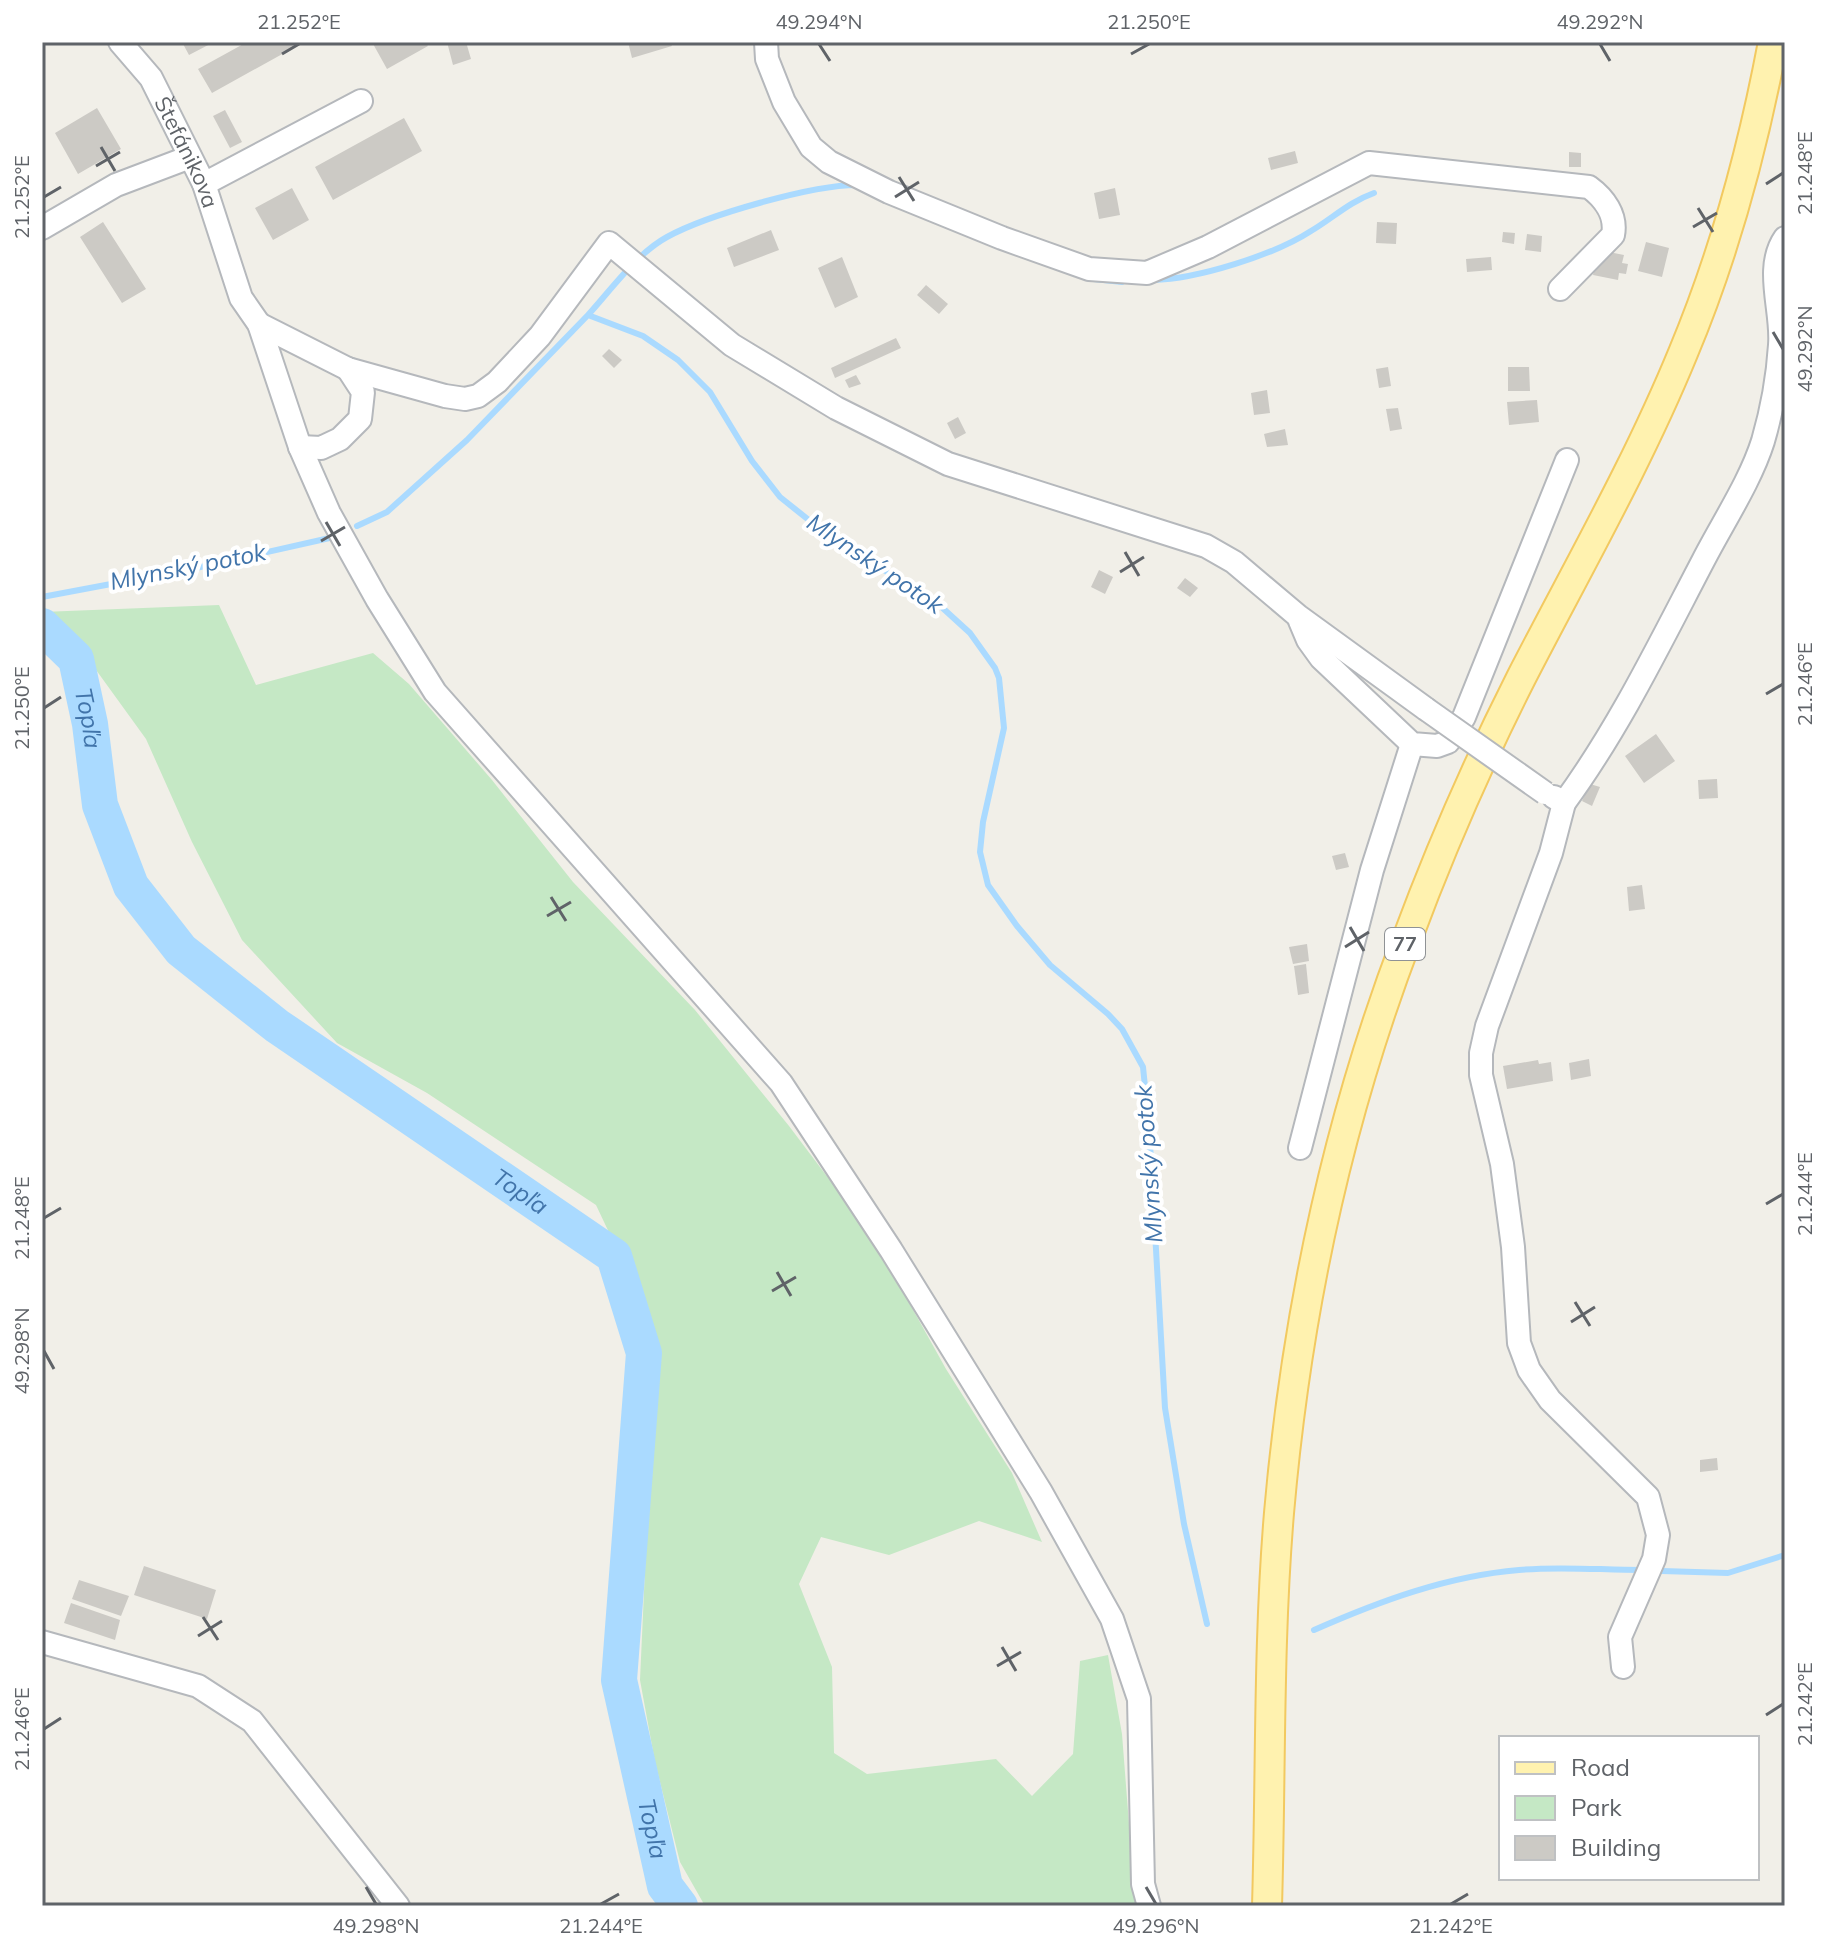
<svg xmlns="http://www.w3.org/2000/svg" width="1827" height="1948" font-family="Mulish,sans-serif">
<style>
.green{fill:#c5e8c5}
.lines{fill:none;stroke-linecap:round;stroke-linejoin:round}
.stream{stroke:#aadaff;stroke-width:6}
.river{stroke:#aadaff;stroke-width:36}
.building{fill:#cccac5}
.minor-casing{stroke:#b5b8bc;stroke-width:26}
.major-casing{stroke:#f2c960;stroke-width:32}
.minor{stroke:#fff;stroke-width:22}
.major{stroke:#fff2af;stroke-width:28}
.minor-bridge-casing{stroke:#b5b8bc;stroke-width:26;stroke-linecap:butt}
.minor-bridge{stroke:#fff;stroke-width:22}
.ticks{fill:none;stroke:#5f6368;stroke-width:3}
.labels{text-anchor:middle;stroke-width:8;stroke-linejoin:round;paint-order:stroke}
.shield{fill:#fff;stroke:#8f9295;stroke-width:2}
.shield-label{font-size:20px;font-weight:bold;fill:#5f6368}
.street-label{font-size:22px;fill:#5f6368;stroke:#fff}
.water-label{font-size:24px;font-style:italic;fill:#4174aa;stroke:#fff}
.neatline{fill:none;stroke:#5f6368;stroke-width:3}
.ticks-label{font-size:20px;text-anchor:middle;fill:#5f6368}
</style>
<rect width="100%" height="100%" fill="#f1efe8"/>
<path class="green" d="M219,605L256,685L373,653L409,684L492,780L573,882L695,1010L789,1126L872,1236L946,1369L1012,1473L1042,1542L979,1521L889,1555L821,1537L799,1584L832,1667L834,1753L867,1774L996,1759L1032,1796L1073,1754L1080,1661L1108,1655L1122,1734L1130,1837L1143,1906H705L680,1862L655,1762L640,1680L650,1459L640,1298L596,1205L427,1093L337,1043L242,940L192,842L146,739L78,645L42,617V612Z"/>
<g class="lines">
<path class="stream" d="M1094,279L1122,282
M1153,280C1197,279 1274,255 1311,231C1333,218 1349,202 1374,193
M588,315C611,290 636,254 667,237C707,215 812,185 857,185
M357,526L387,512L467,440L588,315L643,336L678,360L710,392L752,461L780,497L830,537L936,602L970,633L995,668L999,678L1004,728L983,822L980,852L988,885L1017,926L1050,965L1108,1014L1122,1029L1143,1067L1149,1126L1165,1408L1184,1524L1207,1624
M42,597L196,568L334,537
M1662,1571L1728,1573L1785,1555
M1314,1630C1380,1601 1447,1576 1519,1570C1559,1566 1601,1570 1642,1570"/>
<path class="river" id="s1" d="M42,626L76,659L90,724L100,805L131,886L181,950L277,1026L614,1256L644,1353L619,1680L665,1886L680,1906"/>
</g>
<path class="building" d="M182,42H214L189,55Z
M247,42H304L212,93L198,69Z
M372,42H425L428,46L387,69Z
M447,42H466L471,59L453,65Z
M628,42H670L672,46L632,58Z
M97,108L121,149L78,174L55,133Z
M225,110L242,142L230,148L213,116Z
M404,118L422,151L333,200L315,167Z
M1295,151L1298,163L1271,170L1268,158Z
M1569,152L1581,153V167H1569Z
M292,188L309,220L273,240L255,208Z
M1115,188L1120,215L1099,219L1094,193Z
M103,222L146,289L122,303L80,237Z
M1377,222L1397,223L1396,244L1376,243Z
M771,230L779,250L734,267L727,248Z
M1503,232L1515,233L1514,244L1502,242Z
M1527,234L1542,236L1541,252L1525,250Z
M1646,242L1669,248L1662,277L1638,271Z
M1599,250L1624,255L1622,263L1628,264L1626,274L1619,273L1618,280L1593,275Z
M842,257L858,297L835,308L818,268Z
M1491,257L1492,270L1467,272L1466,259Z
M926,285L948,304L939,314L917,295Z
M896,338L901,348L835,378L831,368Z
M609,349L622,360L614,368L602,356Z
M1388,367L1391,386L1379,388L1376,369Z
M1508,367H1529L1530,391H1508Z
M856,375L861,384L849,388L845,380Z
M1267,390L1270,413L1254,415L1251,393Z
M1537,400L1539,422L1509,425L1507,402Z
M1398,408L1402,429L1390,431L1386,409Z
M958,417L966,433L955,439L947,423Z
M1285,429L1288,445L1267,447L1264,434Z
M1099,570L1113,577L1105,594L1091,587Z
M1185,578L1198,588L1190,597L1177,588Z
M1656,734L1675,761L1644,783L1625,756Z
M1717,779L1718,798L1699,799L1698,780Z
M1590,784L1600,787L1592,806L1582,801Z
M1345,853L1349,867L1336,870L1332,856Z
M1642,885L1645,909L1629,911L1627,887Z
M1307,944L1309,961L1293,964L1289,947Z
M1306,964L1309,993L1298,995L1294,966Z
M1589,1059L1591,1076L1571,1080L1569,1063Z
M1538,1060L1539,1064L1551,1062L1553,1081L1507,1089L1503,1066Z
M1717,1458L1718,1470L1700,1472V1460Z
M144,1566L216,1590L207,1619L134,1595Z
M79,1580L129,1596L121,1616L72,1599Z
M71,1603L120,1620L115,1640L64,1623Z"/>
<g class="lines">
<g class="minor-casing">
<g id="minor">
<path id="s2" d="M120,42L151,78L204,184L241,298L259,324L300,447L329,513L377,599L435,692L781,1083L891,1250L1041,1492L1112,1619L1139,1699L1143,1884L1149,1906"/>
<path d="M766,42L767,59L784,102L811,147L829,162L889,192L1002,238L1089,269L1147,273L1208,247L1369,163L1589,187C1604,198 1617,215 1613,235L1560,289"/>
<path d="M204,184L361,101"/>
<path d="M42,228L116,185L190,157"/>
<path d="M259,324L348,369L445,396L465,399L478,396L497,382L540,336L609,243L732,345L836,408L948,464L1206,546L1234,562L1298,616L1426,709"/>
<path d="M300,447L321,448L340,439L360,419L363,392L348,369"/>
<path d="M1300,621L1308,640L1321,658L1412,744L1437,746L1448,742L1464,717L1567,460"/>
<path d="M1554,797L1564,803C1619,728 1660,643 1703,561C1723,522 1750,482 1763,441C1772,410 1778,377 1780,345C1783,311 1764,268 1785,238"/>
<path d="M1564,803L1551,853L1487,1026L1481,1053V1075L1502,1164L1513,1247L1519,1343L1529,1370L1550,1400L1648,1497L1658,1535L1654,1559L1620,1637L1623,1667"/>
<path d="M1300,1148L1372,870L1412,744"/>
<path d="M42,1642L198,1686L252,1721L398,1906"/>
</g>
</g>
<g class="major-casing">
<path id="major" d="M1267,1906C1271,1775 1268,1644 1279,1513C1296,1318 1337,1122 1407,939C1440,850 1478,763 1521,678C1576,571 1637,465 1683,353C1725,253 1753,148 1773,42"/>
</g>
<use href="#minor" class="minor"/>
<use href="#major" class="major"/>
<g class="minor-bridge-casing">
<path id="minor-bridge" d="M1426,709L1545,793"/>
</g>
<use href="#minor-bridge" class="minor-bridge"/>
</g>
<path class="ticks" d="M819,44L830,61M1600,44L1610,61M282,54L299,44M1131,54L1149,44M101,147L115,171M96,166L120,152M899,177L914,201M1766,184L1783,173M44,197L61,187M895,197L919,182M1698,208L1713,232M1693,227L1717,213M1773,332L1783,349M326,522L340,546M321,541L345,527M1125,552L1139,576M1120,572L1144,557M1766,694L1783,684M44,708L61,697M551,897L566,921M547,916L571,902M1350,927L1364,951M1345,947L1369,932M1766,1204L1783,1194M44,1218L61,1208M777,1272L791,1296M772,1291L796,1277M1575,1302L1590,1326M1571,1322L1595,1307M44,1351L54,1369M203,1617L218,1640M198,1636L222,1621M1002,1647L1016,1671M997,1666L1021,1652M1766,1715L1783,1704M44,1729L61,1718M366,1887L376,1904M1146,1887L1156,1904M601,1904L619,1894M1451,1904L1468,1894"/>
<g class="labels">
<rect class="shield" x="1385" y="928" width="40" height="32" rx="6"/>
<g class="shield-label">
<text x="1405" y="951">77</text>
</g>
<g class="street-label">
<text dy="8" stroke="none"><textPath href="#s2" startOffset="130">Štefánikova</textPath></text>
</g>
<g class="water-label">
<text transform="translate(875 564) rotate(34)" y="8">Mlynský potok</text>
<text transform="translate(188 567) rotate(-11)" y="8">Mlynský potok</text>
<text dy="8" stroke="none"><textPath href="#s1" startOffset="108">Topľa</textPath></text>
<text transform="translate(1149 1164) rotate(-94)" y="8">Mlynský potok</text>
<text dy="8" stroke="none"><textPath href="#s1" startOffset="780">Topľa</textPath></text>
<text dy="8" stroke="none"><textPath href="#s1" startOffset="1476">Topľa</textPath></text>
</g>
</g>
<rect width="1827" height="1948" fill="none" stroke="#ffffff" stroke-width="88"/>
<rect x="1499" y="1736" width="260" height="144" fill="#ffffff" stroke="#bfc1c3" stroke-width="2"/>
<rect x="1515" y="1762" width="40" height="12" fill="#fff2af" stroke="#bfc1c3" stroke-width="2"/>
<text x="1571" y="1776" font-size="24" fill="#5f6368">Road</text>
<rect x="1515" y="1796" width="40" height="24" fill="#c5e8c5" stroke="#bfc1c3" stroke-width="2"/>
<text x="1571" y="1816" font-size="24" fill="#5f6368">Park</text>
<rect x="1515" y="1836" width="40" height="24" fill="#cccac5" stroke="#bfc1c3" stroke-width="2"/>
<text x="1571" y="1856" font-size="24" fill="#5f6368">Building</text>
<rect x="44" y="44" width="1739" height="1860" class="neatline"/>
<g class="ticks-label">
<text x="299" y="29">21.252°E</text>
<text x="819" y="29">49.294°N</text>
<text x="1149" y="29">21.250°E</text>
<text x="1600" y="29">49.292°N</text>
<text transform="translate(1805 173) rotate(-90)" y="7">21.248°E</text>
<text transform="translate(22 197) rotate(-90)" y="7">21.252°E</text>
<text transform="translate(1805 349) rotate(-90)" y="7">49.292°N</text>
<text transform="translate(1805 684) rotate(-90)" y="7">21.246°E</text>
<text transform="translate(22 708) rotate(-90)" y="7">21.250°E</text>
<text transform="translate(1805 1194) rotate(-90)" y="7">21.244°E</text>
<text transform="translate(22 1218) rotate(-90)" y="7">21.248°E</text>
<text transform="translate(22 1351) rotate(-90)" y="7">49.298°N</text>
<text transform="translate(1805 1704) rotate(-90)" y="7">21.242°E</text>
<text transform="translate(22 1729) rotate(-90)" y="7">21.246°E</text>
<text x="376" y="1933">49.298°N</text>
<text x="601" y="1933">21.244°E</text>
<text x="1156" y="1933">49.296°N</text>
<text x="1451" y="1933">21.242°E</text>
</g>
</svg>
